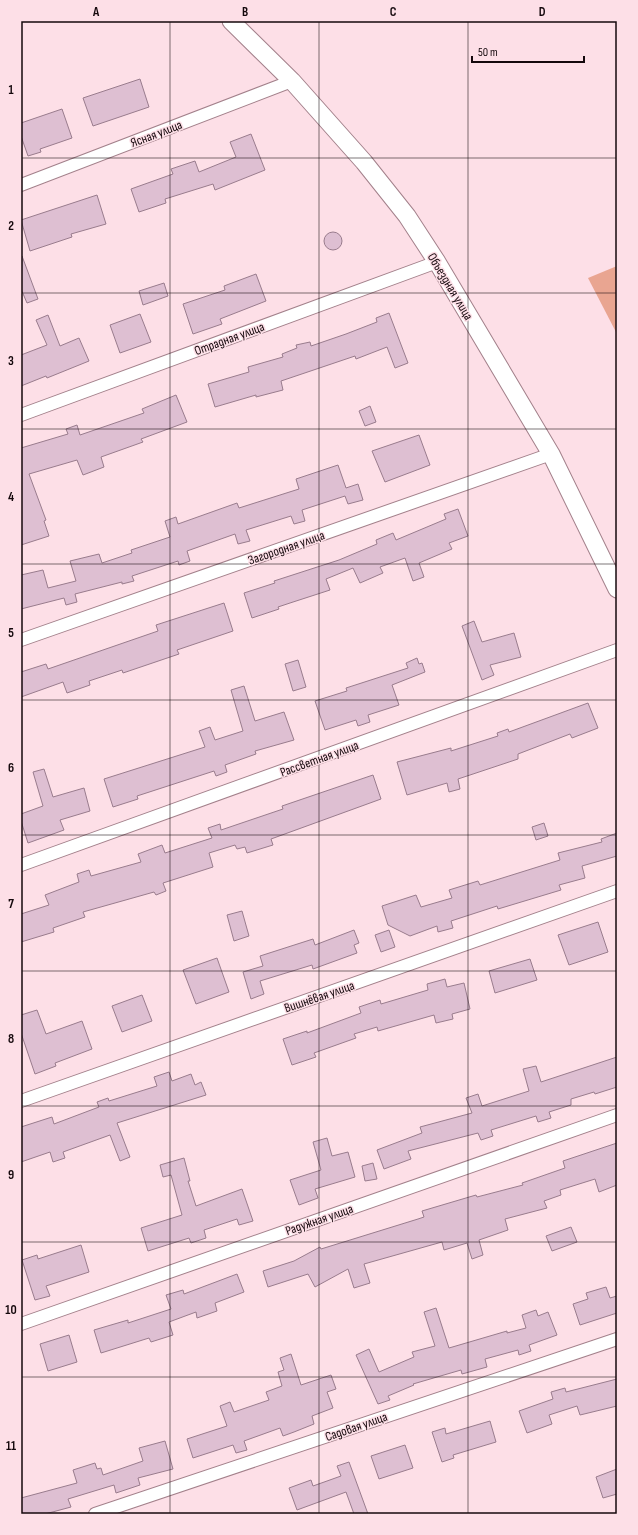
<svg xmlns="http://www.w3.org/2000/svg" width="638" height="1535" font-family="'Sofia Sans Condensed',sans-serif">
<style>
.forest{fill:#e9a591}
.building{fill:#debfd2;stroke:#997c8d}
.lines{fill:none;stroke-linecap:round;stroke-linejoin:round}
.minor-casing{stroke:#a3818b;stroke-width:14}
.secondary-casing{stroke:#a3818b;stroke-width:19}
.minor{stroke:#fff;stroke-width:12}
.secondary{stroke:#fff;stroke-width:17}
.grid{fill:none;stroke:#14080c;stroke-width:1;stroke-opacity:0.55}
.labels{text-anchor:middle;stroke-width:3;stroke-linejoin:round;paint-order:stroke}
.street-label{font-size:13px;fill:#14080c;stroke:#fddfe7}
.neatline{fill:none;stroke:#14080c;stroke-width:1.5}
.grid-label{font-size:13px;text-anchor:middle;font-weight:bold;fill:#14080c}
</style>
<rect width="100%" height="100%" fill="#fddfe7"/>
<path class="forest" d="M617,266V334L588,278Z"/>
<path class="building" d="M140,79L149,107L93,126L83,98Z
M62,109L72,138L40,149L41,152L28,156L21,136V123Z
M251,134L265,170L215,190L213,184L165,199L166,203L139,212L131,189L173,174L171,169L195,161L199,172L236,157L230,142Z
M97,195L106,224L71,234L72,237L30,251L21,220Z
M324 241a9 9 0 1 1 18 0a9 9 0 1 1-18 0Z
M22,256L38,299L27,303L21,289Z
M256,274L266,301L220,319L222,324L193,334L183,304L225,290L224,286Z
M164,283L168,296L143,305L139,291Z
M389,313L408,363L395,368L387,347L356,359L355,356L281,381L283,390L256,397V395L215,407L208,384L249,372L248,367L283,357L282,354L297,348L296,345L310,342L311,346L346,334L377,322L376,318Z
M140,314L151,342L120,353L110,325Z
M48,315L60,346L79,338L89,361L47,378L46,376L21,386V355L47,345L36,320Z
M176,395L187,422L141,439L143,442L101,457L104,467L83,475L77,460L29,474L46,520L44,521L49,536L21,545V448L68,434L66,429L77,425L80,435L144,413L142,409Z
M370,406L376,422L365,426L359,411Z
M419,435L430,465L385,482L372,451Z
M338,465L346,488L358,484L363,500L348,504L345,496L302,510L305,521L294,524L291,516L246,530L250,541L238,544L235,534L187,551L190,561L179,565L178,561L132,576L134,581L122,584V582L75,594L77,602L66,605L64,598L21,609V575L43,570L48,588L76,581L70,561L99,554L102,563L132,553L131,550L170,537L165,521L176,517L178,524L237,503L239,508L299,489L296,479Z
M458,509L468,536L449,543L452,549L419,563L424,577L413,581L405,558L380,567L383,573L360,583L353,568L326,579L330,590L290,603L278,607L279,609L252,618L244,593L275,583L274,581L339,560L377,544L376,540L393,533L396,540L446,519L444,514Z
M224,603L233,631L177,650L179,654L123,673L122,670L89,681L90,685L67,693L63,682L21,697V672L46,664L48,669L158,631L156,625Z
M474,621L482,642L514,633L521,657L490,665L494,675L482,680L462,626Z
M417,658L419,664L422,663L425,672L392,685L399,705L368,715L370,722L358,726L356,720L325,730L315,701L347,691L346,688L408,668L406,663Z
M298,660L306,687L293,691L285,664Z
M244,686L255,721L284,712L294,740L255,751L256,754L225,765L227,772L216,776L214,771L137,796L138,799L113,807L104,779L205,747L199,731L210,727L215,740L243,731L231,690Z
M588,703L598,728L572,738L570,734L518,754V759L458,779L460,789L449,792L447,783L407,795L397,762L451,748V751L498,736L497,733L508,729L509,732Z
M44,769L53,797L84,788L90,811L60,820L64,830L28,843L21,821V814L43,806L33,772Z
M373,775L381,799L271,839L273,845L247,853L245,847L237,849L235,845L209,853L213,867L163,883L166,891L156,895L154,892L83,912L85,917L53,928L54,932L21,942V914L49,905L45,895L79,882L77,874L89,870L91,876L141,862L138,854L162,845L165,853L212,838L208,828L220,824L221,830L283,809L282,806Z
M544,823L548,836L536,840L532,827Z
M617,833V856L582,866L585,878L559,885L561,890L498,909L497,906L451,921L453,928L438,932L437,926L410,936L388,925L382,906L416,895L421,907L452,898L449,890L478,881L480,885L560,860L558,853L602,842L601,839Z
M242,911L249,936L234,941L227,915Z
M598,922L608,952L569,965L558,935Z
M354,930L359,943L354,945L357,953L313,969L312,965L260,981L264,994L251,999L243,972L263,966L260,956L313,939L315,945Z
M389,930L395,947L381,952L375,935Z
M217,958L229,992L196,1004L183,970Z
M530,959L537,980L495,993L489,971Z
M445,979L447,987L464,983L470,1009L452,1014L453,1019L436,1023L434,1015L378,1031L377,1027L354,1034L356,1038L314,1053L316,1057L292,1065L283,1039L307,1031V1033L361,1013L359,1007L380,1000L381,1004L428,990L427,984Z
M142,995L152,1021L122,1032L112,1006Z
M37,1010L46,1034L82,1021L92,1049L55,1063L56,1066L35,1074L21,1033V1015Z
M617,1057V1087L595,1094L594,1092L571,1099V1105L549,1112L551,1118L538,1122L536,1116L491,1130L493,1136L481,1140L478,1133L408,1151L411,1159L384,1169L377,1150L422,1133L420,1127L472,1113L466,1098L478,1094L482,1106L529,1091L523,1069L536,1066L541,1082Z
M169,1072L172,1081L191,1074L195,1085L201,1082L206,1095L117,1123L130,1157L120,1161L110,1135L63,1152L65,1158L53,1162L50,1152L21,1162V1127L52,1117L54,1124L99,1107L97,1102L108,1098L109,1101L157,1086L154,1077Z
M327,1138L332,1156L348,1152L355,1177L315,1189L318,1198L299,1205L290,1180L321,1170L313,1142Z
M617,1143V1185L599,1192L595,1179L560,1190L561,1195L544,1201L547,1208L505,1219L508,1230L479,1240L483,1255L472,1259L467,1243L444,1250L442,1242L364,1264L370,1283L354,1288L348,1269L315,1287L308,1274L268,1287L263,1271L294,1261L320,1247L321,1249L418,1219L424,1217L422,1211L476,1195L477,1197L523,1185L522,1183L565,1168L563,1161Z
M184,1158L190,1181H188L196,1206L242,1189L253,1221L239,1225L237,1219L204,1230L206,1238L191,1243L189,1238L148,1251L141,1228L182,1215L171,1175L163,1177L160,1165Z
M373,1163L377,1179L365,1181L362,1166Z
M571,1227L577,1242L552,1251L546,1236Z
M81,1245L89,1272L46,1286L50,1296L35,1300L22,1260L37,1255L38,1259Z
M237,1274L244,1292L215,1303L217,1311L197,1318L196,1312L169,1322L173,1335L151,1342L149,1338L101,1353L94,1330L128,1320V1323L171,1309L166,1295L183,1290L184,1294Z
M606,1287L610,1298L617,1296V1313L580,1325L573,1304L588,1299L586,1293Z
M436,1308L449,1348L507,1331V1333L526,1328L522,1315L536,1310L538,1316L548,1312L557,1335L529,1345L531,1351L519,1355L518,1350L485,1359L487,1367L462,1374L461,1370L413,1384L414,1385L388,1396L390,1400L378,1404L356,1355L369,1349L379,1372L414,1357L412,1352L435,1346L424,1312Z
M69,1335L77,1362L48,1371L40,1344Z
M291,1354L301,1385L331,1375L336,1389L327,1392L333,1408L312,1416L314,1424L294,1432L283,1436L280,1428L244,1441L247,1450L236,1453L233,1445L193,1458L187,1439L227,1426L220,1406L230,1402L234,1412L269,1400L266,1392L282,1386L278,1372L284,1370L280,1358Z
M617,1379V1406L580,1415L577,1406L549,1415L552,1424L527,1433L519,1411L553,1399L551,1392L565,1388L566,1392Z
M490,1421L496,1442L453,1455L454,1458L442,1462L432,1432L445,1428L446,1434Z
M165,1441L173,1469L138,1478L140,1485L116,1493L114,1485L68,1499L71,1507L45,1514H21V1498L77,1483L73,1470L95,1463L97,1469L101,1468L103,1475L143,1461L139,1448Z
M405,1445L413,1468L379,1479L371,1456Z
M349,1462L368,1514H354L346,1492L297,1510L289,1488L311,1480L313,1486L341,1476L337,1466Z
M617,1469V1494L603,1498L596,1477Z"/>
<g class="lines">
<g class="minor-casing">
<path id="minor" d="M21,185L292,81
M21,415L437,262
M21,640L551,454
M21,865L617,650
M21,1101L617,891
M21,1324L617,1115
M95,1514L617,1339"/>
</g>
<g class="secondary-casing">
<path id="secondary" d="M231,21L292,81L364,162L407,216L437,262L551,454L617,589"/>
</g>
<use href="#minor" class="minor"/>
<use href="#secondary" class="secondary"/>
</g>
<path class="grid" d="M170,21V1514M319,21V1514M468,21V1514M21,158H617M21,293H617M21,429H617M21,564H617M21,700H617M21,835H617M21,971H617M21,1106H617M21,1242H617M21,1377H617"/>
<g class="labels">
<g class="street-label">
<text transform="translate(156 133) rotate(-21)" y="5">Ясная улица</text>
<text transform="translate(451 286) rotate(59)" y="5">Объездная улица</text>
<text transform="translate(229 338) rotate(-20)" y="5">Отрадная улица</text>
<text transform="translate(286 547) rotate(-19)" y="5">Загородная улица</text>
<text transform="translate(319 758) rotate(-20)" y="5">Рассветная улица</text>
<text transform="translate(319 996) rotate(-19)" y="5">Вишнёвая улица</text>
<text transform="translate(319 1219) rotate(-19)" y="5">Радужная улица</text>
<text transform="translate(356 1426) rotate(-19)" y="5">Садовая улица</text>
</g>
</g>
<rect width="638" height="1535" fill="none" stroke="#fddfe7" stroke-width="44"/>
<path d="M472 56v6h112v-6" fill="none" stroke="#14080c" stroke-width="2"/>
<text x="478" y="56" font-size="12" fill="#14080c" stroke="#fddfe7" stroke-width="3" paint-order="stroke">50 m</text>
<rect x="22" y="22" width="594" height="1491" class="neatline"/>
<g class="grid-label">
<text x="96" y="16">A</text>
<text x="245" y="16">B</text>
<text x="393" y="16">C</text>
<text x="542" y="16">D</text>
<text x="11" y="94">1</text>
<text x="11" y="230">2</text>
<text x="11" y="365">3</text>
<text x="11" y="501">4</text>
<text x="11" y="637">5</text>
<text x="11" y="772">6</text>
<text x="11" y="908">7</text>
<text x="11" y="1043">8</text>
<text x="11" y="1179">9</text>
<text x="11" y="1314">10</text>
<text x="11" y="1450">11</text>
</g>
</svg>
